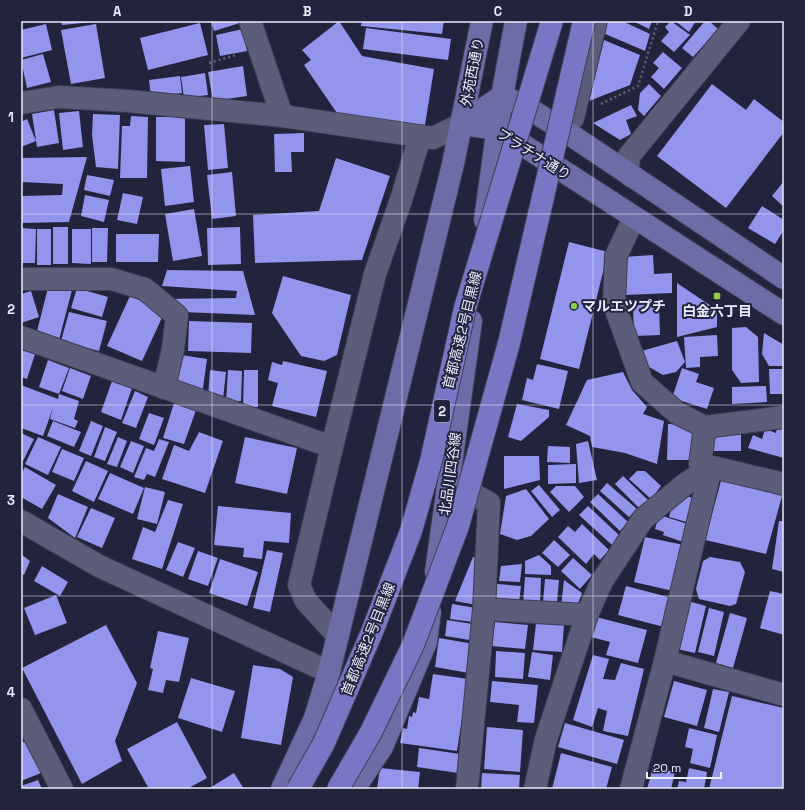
<svg xmlns="http://www.w3.org/2000/svg" width="805" height="810" font-family="'Space Grotesk','Noto Sans JP',sans-serif">
<style>
.building{fill:#9394eb}
.lines{fill:none;stroke-linecap:round;stroke-linejoin:round}
.minor-casing{stroke:#3d3d52;stroke-width:24}
.major-casing{stroke:#3d3d52;stroke-width:24}
.path{stroke:#63647b;stroke-width:2.5;stroke-dasharray:2 3;stroke-linecap:butt}
.minor{stroke:#5b5d7a;stroke-width:22}
.major{stroke:#6c6da7;stroke-width:22}
.highway-bridge-casing{stroke:#3d3d52;stroke-width:24;stroke-linecap:butt}
.highway-bridge{stroke:#7777c5;stroke-width:22}
.grid{fill:none;stroke:#ebedfe;stroke-width:1;stroke-opacity:0.55}
.poi-dot{fill:#8ace47;stroke:#22233c;stroke-width:1.5}
.labels{text-anchor:middle;stroke-width:4;stroke-linejoin:round;paint-order:stroke}
.shield{fill:#22233c;stroke:#afb0c4;stroke-width:1}
.shield-label{font-size:13px;font-weight:bold;fill:#ebedfe}
.street-label{font-size:14px;fill:#ebedfe;stroke:#22233c}
.poi-label{font-size:14px;font-weight:bold;fill:#ebedfe;stroke:#22233c;text-anchor:start}
.neatline{fill:none;stroke:#ebedfe;stroke-width:1.5}
.grid-label{font-size:13px;text-anchor:middle;font-weight:bold;fill:#ebedfe}
</style>
<rect width="100%" height="100%" fill="#22233c"/>
<path class="building" d="M61,21H93V22L62,25Z
M211,21H239L240,23L214,31Z
M339,21L362,56L434,69L425,125L341,119L304,65L311,60L302,50Z
M362,21H444L442,34L361,26Z
M606,21H622L650,34L645,51L603,33Z
M633,21H652L649,29Z
M671,21L690,35L674,52L661,41L669,32L665,27Z
M675,21H696L689,32Z
M705,21H709L718,29L693,57L682,48Z
M200,23L208,55L148,70L140,38Z
M46,24L52,50L21,58V30Z
M96,24L105,78L71,84L61,30Z
M366,28L451,39L448,60L363,49Z
M243,29L247,51L220,56L216,35Z
M604,40L640,55L630,85L589,101Z
M663,52L682,68L664,89L651,77L659,68L653,63Z
M43,54L51,82L27,88L21,60Z
M243,66L247,96L213,101L208,72Z
M205,73L208,95L184,98L181,77Z
M180,76L182,93L151,97L149,80Z
M649,84L661,96L644,116L638,110L640,93Z
M712,84L746,110L754,99L784,122V132L726,208L657,156Z
M631,105L637,116L626,120L631,134L620,140L593,123Z
M54,110L59,143L37,147L32,114Z
M79,111L83,147L63,150L59,113Z
M93,114L120,115L118,169L96,167L92,135Z
M131,116L148,117L147,178H120L122,126H130Z
M156,117H185V162L156,161Z
M27,119L36,141L21,147V122Z
M224,124L228,168L208,170L204,125Z
M304,133V152H291L292,172H275L274,134Z
M87,157L69,222L21,223V196L62,195L63,184L21,182V158Z
M336,158L390,176L362,260L255,263L253,215L319,211Z
M190,166L194,202L165,206L161,169Z
M232,172L236,216L212,219L207,175Z
M87,175L114,180L110,196L84,190Z
M784,181V207L772,196Z
M123,193L143,197L137,224L117,220Z
M85,195L109,200L104,222L81,216Z
M762,206L784,220V230L775,244L748,228Z
M194,209L202,256L173,261L165,214Z
M53,227H68V264H53Z
M240,227L241,264L208,265L207,228Z
M21,228L36,229L35,263H21Z
M92,228H108L107,262H92Z
M37,229H51V265H37Z
M72,229H91V264L72,263Z
M116,234H159L158,262H116Z
M569,242L608,252L579,369L540,359Z
M653,255L654,274L672,273V293L625,295L623,257Z
M167,270L243,271L255,315L182,312L163,299L236,298L237,291L162,286Z
M283,276L351,295L337,355L324,361L301,356L272,313Z
M677,283L717,310V327L677,337Z
M49,284L72,290L59,340L36,335Z
M77,288L108,297L102,317L71,308Z
M31,291L39,317L21,323V294Z
M130,296L165,311L142,361L107,346Z
M659,304L660,335L634,336L633,305Z
M69,312L107,321L99,351L61,341Z
M189,321L252,323L251,353L188,351Z
M746,327L758,337L759,382L741,383L732,370V328Z
M764,333L784,345V366H769L762,354Z
M717,335L718,356L700,357V367L686,368L684,337Z
M677,341L685,362L676,372L663,375L642,363L638,352Z
M21,350L35,354L27,379L21,377Z
M181,355L207,359L202,395L176,391Z
M48,360L69,368L59,394L39,387Z
M283,361L327,371L316,417L272,406L278,383L268,380L272,362L282,365Z
M537,364L568,371L559,409L522,400L527,378L533,380Z
M70,368L91,376L83,399L62,391Z
M682,368L699,374L696,382L714,388L707,409L672,398Z
M769,369H784V394H770Z
M210,370L226,372L223,399L208,397Z
M228,370L242,371L241,401H226Z
M244,370H258V407H243Z
M623,372L632,390L647,407L643,414L664,421L657,464L625,453L592,447L590,436L566,425L587,380Z
M112,381L132,388L121,420L101,412Z
M21,385L58,399L59,394L79,401L74,419L78,421L75,428L50,419L53,408L43,436L21,428Z
M766,386L767,402L732,404V387Z
M135,391L148,397L136,428L122,423Z
M174,403L196,410L184,444L163,438Z
M517,404L549,410V417L521,441L508,437Z
M149,413L164,418L154,445L139,439Z
M53,421L81,432L74,447L47,436Z
M91,421L103,426L91,456L79,451Z
M668,424L693,425L692,460H667Z
M777,426L784,428V458L748,448L753,435L762,439L765,429L776,433Z
M105,427L117,432L105,461L94,457Z
M712,431H741V451H712Z
M199,432L223,441L205,493L162,479L174,445L189,451Z
M21,433L34,439L21,465Z
M38,437L61,447L48,475L25,464Z
M118,437L127,441L117,467L107,464Z
M245,437L297,448L287,494L235,483Z
M159,439L169,442L155,477L147,474L144,480L134,477L146,448L154,451Z
M131,441L144,446L133,473L120,467Z
M588,441L597,480L579,483L576,444Z
M548,446L570,447V463L547,462Z
M62,449L84,458L74,481L52,472Z
M504,456H539L540,480L504,489Z
M86,461L108,471L94,502L72,491Z
M576,464V483L548,484V465Z
M25,467L56,485L42,509L21,497V474Z
M637,471H645L661,486L651,499L629,479Z
M110,473L144,488L133,514L98,499Z
M623,476L649,501L640,509L615,484Z
M722,477L784,489L766,554L705,540Z
M607,483L637,509L629,517L600,491Z
M539,485L560,510L552,517L531,491Z
M556,486H575L584,497L569,512L550,492Z
M145,487L165,492L157,524L137,519Z
M526,489L549,519L531,536L517,540L500,534L506,496Z
M58,494L88,507L75,538L48,518Z
M598,494L628,522L620,531L590,502Z
M683,495L697,499L690,523L669,517L674,499Z
M168,500L183,504L162,569L132,559L143,527L155,532Z
M218,506L291,513L289,543L264,541L262,559L243,557L244,548L214,545Z
M588,506L620,536L612,545L579,515Z
M91,508L115,518L102,548L77,537Z
M659,515L688,524L683,542L663,535L664,532L655,529Z
M779,521H784V572L772,569Z
M582,524L609,550L600,560L594,554L586,564L558,537L568,526L575,532Z
M645,537L684,545L673,591L634,582Z
M554,540L570,555L558,567L542,553Z
M178,542L195,548L183,577L166,570Z
M267,550L283,553L270,612L253,608Z
M198,551L218,558L208,586L188,579Z
M21,554L30,561L24,575L21,573Z
M539,555L551,566V575L525,574V561Z
M473,557L482,559L477,605L455,601Z
M710,557L740,562L745,572L736,604L730,606L699,599L696,589L703,561Z
M573,558L592,575L580,589L561,571Z
M220,559L258,572L247,606L209,593Z
M522,564L520,582L499,581L501,566Z
M42,566L68,582L60,596L34,581Z
M525,577L541,578L540,604H523Z
M545,579L559,580L557,603L543,602Z
M564,580L582,593L576,609L561,607Z
M497,584L521,586L519,603L496,602Z
M626,586L672,598L664,627L618,615Z
M770,591L784,594V635L760,628Z
M56,595L67,623L35,635L24,608Z
M688,601L706,606L695,653L677,649Z
M452,604L476,608L473,622L450,619Z
M709,608L724,612L714,656L698,652Z
M730,613L747,618L733,668L716,663Z
M596,617L647,630L638,663L606,655L610,642L591,637Z
M447,620L473,624L470,640L445,636Z
M495,622L528,625L525,649L492,646Z
M536,623L564,625L562,652L533,650Z
M106,625L137,683L115,741L122,761L82,784L22,668Z
M158,631L189,638L179,682L166,680L163,693L148,690L153,669L150,668Z
M439,638L474,644L469,673L435,667Z
M496,651L525,653L523,679L495,677Z
M532,652L553,655L550,680L528,677Z
M593,655L609,659L603,679L615,680L621,663L644,669L628,736L603,731L607,711L598,708L592,727L573,720Z
M253,665L280,669L293,677L281,745L241,738Z
M433,674L468,679L457,751L400,743L403,728L407,729L409,716L412,717L413,712L416,713L419,697L429,699Z
M191,678L235,691L222,732L178,718Z
M492,681L538,685L534,723L517,722L519,705L490,702Z
M674,681L707,690L697,726L664,717Z
M713,689L729,692L719,732L704,728Z
M732,696L784,708V789H709Z
M177,722L207,778L187,789H149L127,749Z
M565,723L624,740L617,764L558,747Z
M487,727L523,730L520,772L484,769Z
M689,728L717,735L710,768L690,763L693,749L685,747Z
M27,740L41,773L21,781V743Z
M419,748L460,754L458,773L417,767Z
M561,753L612,767L606,789H552Z
M653,767L675,772L671,789H647Z
M380,768L420,772L418,789H377Z
M689,768L707,772L704,789H677L679,781L686,782Z
M234,773L244,789H208Z
M482,773L520,775L519,789H481Z
M38,780L42,789H21V786Z"/>
<g class="lines">
<g class="minor-casing">
<path id="minor" d="M250,21L282,116
M21,103L59,97L128,101L282,116L433,138L462,124
M573,118L596,21
M631,176L628,169L629,156L739,21
M634,218L616,256L614,304L642,382L677,413L705,427L784,417
M21,279H111L145,289L177,316L173,349L164,388
M21,337L332,447
M705,427L700,464L784,484
M711,467L665,661L784,695
M451,482L489,503L484,609L467,789
M21,521L99,566L329,672
M484,609L587,615
M338,636L306,601L299,585L332,447L375,274L402,197L420,136
M21,709L62,789
M535,789L546,739L587,615L602,581L643,519L684,485L711,467
M631,789L665,661"/>
</g>
<g class="major-casing">
<path id="major" d="M509,99L536,113L568,133L784,278
M462,124L498,129L784,314
M462,124L502,96
M485,220L502,96L516,21
M436,572L471,321
M282,789L315,718L329,672L453,164L482,21
M354,789L382,747L426,642L430,612"/>
</g>
<path class="path" d="M209,63L236,55
M601,104L638,86L658,21"/>
<use href="#minor" class="minor"/>
<use href="#major" class="major"/>
<g class="highway-bridge-casing">
<path id="highway-bridge" d="M298,789L324,743L372,632L411,531L431,461L465,308L552,21
M338,789L371,732L413,645L458,526L509,343L584,21"/>
</g>
<use href="#highway-bridge" class="highway-bridge"/>
</g>
<path class="grid" d="M212,21V789M402,21V789M593,21V789M21,214H784M21,405H784M21,596H784"/>
<g class="poi-dot">
<rect x="713" y="292" width="8" height="8" rx="2"/>
<circle cx="574" cy="306" r="4"/>
</g>
<g class="labels">
<rect class="shield" x="434" y="400" width="16" height="22" rx="3"/>
<g class="shield-label">
<text x="442" y="416">2</text>
</g>
<g class="street-label">
<text transform="translate(472 72) rotate(-79)" y="5">外苑西通り</text>
<text transform="translate(534 154) rotate(32)" y="5">プラチナ通り</text>
<text transform="translate(462 330) rotate(-76)" y="5">首都高速2号目黒線</text>
<text transform="translate(450 474) rotate(-82)" y="5">北品川四谷線</text>
<text transform="translate(368 639) rotate(-68)" y="5">首都高速2号目黒線</text>
</g>
<g class="poi-label">
<text x="582" y="311">マルエツプチ</text>
<text x="717" y="316" text-anchor="middle">白金六丁目</text>
</g>
</g>
<rect width="805" height="810" fill="none" stroke="#22233c" stroke-width="44"/>
<path d="M647 772v6h74v-6" fill="none" stroke="#ebedfe" stroke-width="2"/>
<text x="653" y="772" font-size="12" fill="#ebedfe" stroke="#22233c" stroke-width="3" paint-order="stroke">20 m</text>
<rect x="22" y="22" width="761" height="766" class="neatline"/>
<g class="grid-label">
<text x="117" y="16">A</text>
<text x="307" y="16">B</text>
<text x="498" y="16">C</text>
<text x="688" y="16">D</text>
<text x="11" y="122">1</text>
<text x="11" y="314">2</text>
<text x="11" y="505">3</text>
<text x="11" y="697">4</text>
</g>
</svg>
